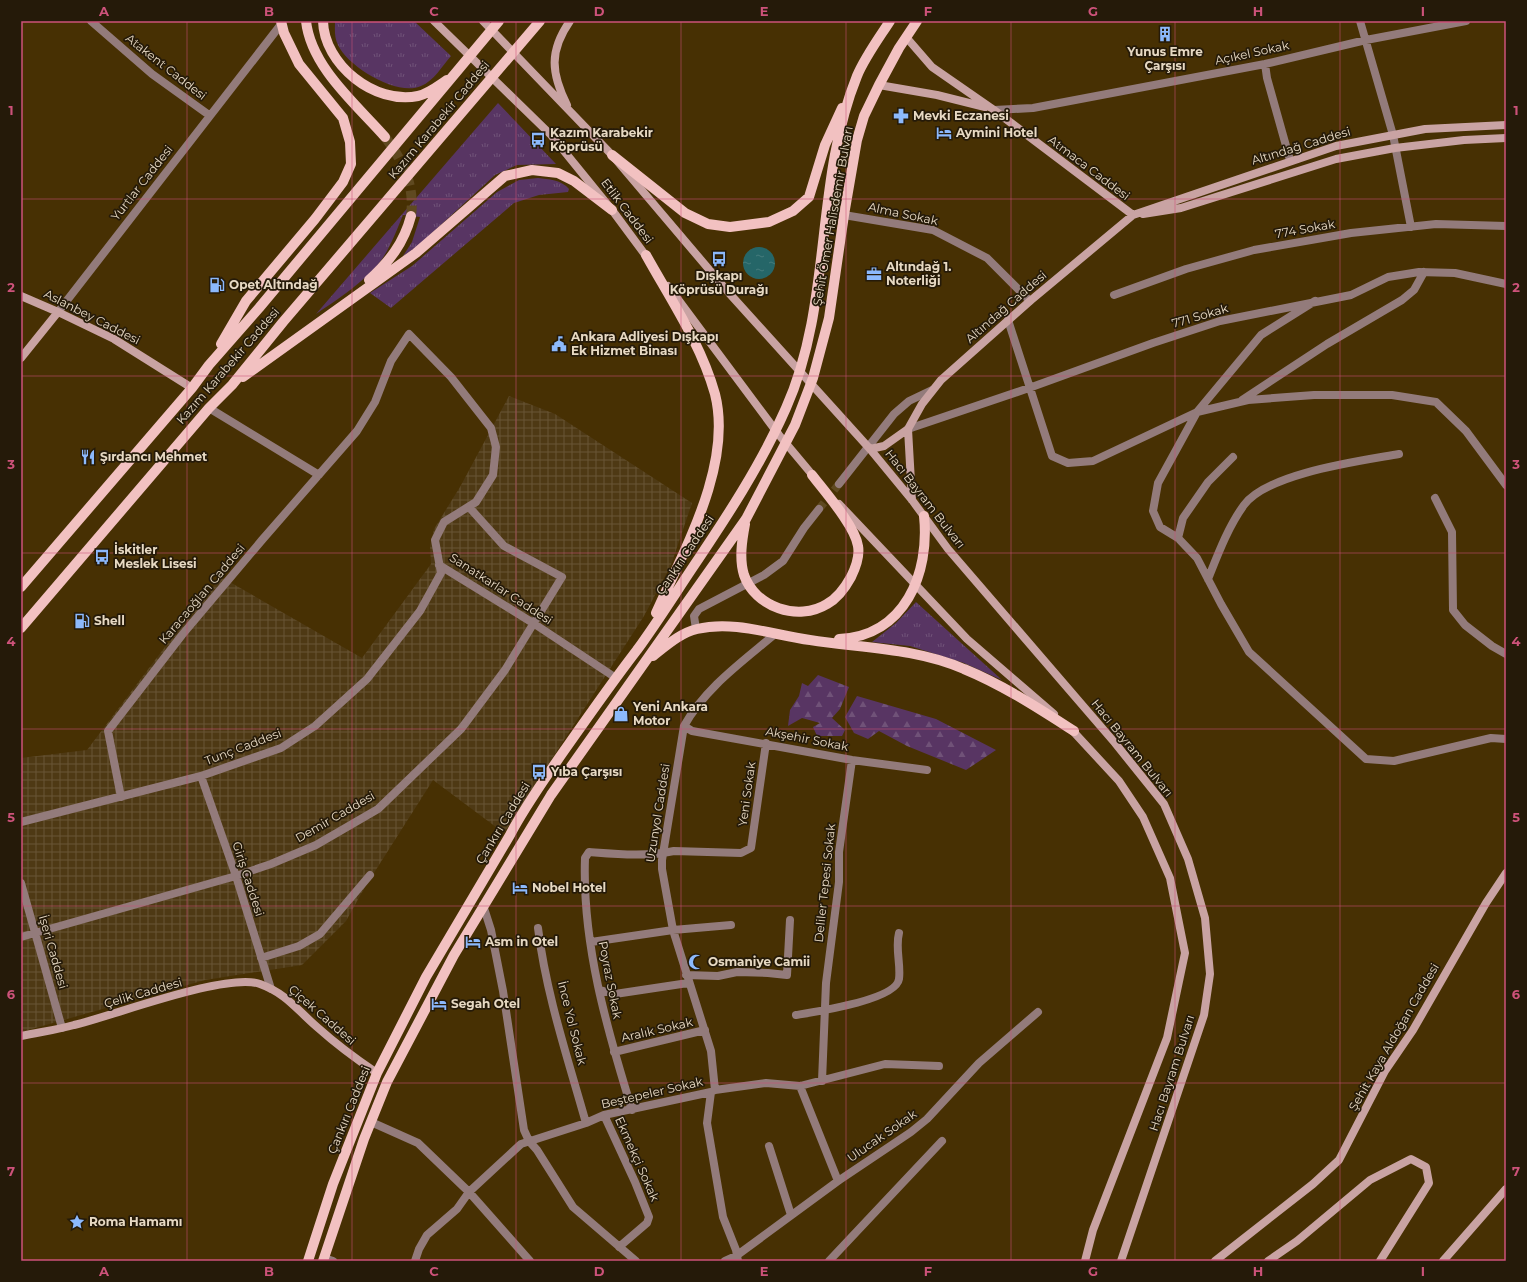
<svg xmlns="http://www.w3.org/2000/svg" width="1527" height="1282" font-family="Montserrat,sans-serif">
<style>
.industrial{fill:url(#industrial-grid)}
.grass{fill:url(#grass-tufts)}
.forest{fill:url(#forest-firs)}
.water{fill:url(#water-ripples)}
.lines{fill:none;stroke-linecap:round;stroke-linejoin:round}
.street-tunnel{stroke:#5f4920;stroke-width:8;stroke-dasharray:8 4;stroke-linecap:butt}
.primary-tunnel{stroke:#5f4920;stroke-width:10;stroke-dasharray:10 5;stroke-linecap:butt}
.street{stroke:#937b7b;stroke-width:8}
.secondary{stroke:#c9a3a3;stroke-width:8}
.primary{stroke:#f2c1c1;stroke-width:10}
.grid{fill:none;stroke:#cd527a;stroke-width:1;stroke-opacity:0.55}
.labels{text-anchor:middle;stroke-width:3.5;stroke-linejoin:round;paint-order:stroke}
.poi-label{font-size:12px;font-weight:bold;fill:#e7d9c3;stroke:#251a09;text-anchor:start}
.street-label{font-size:12px;fill:#e7d9c3;stroke:#251a09}
.neatline{fill:none;stroke:#cd527a;stroke-width:1.5}
.grid-label{font-size:13px;text-anchor:middle;font-weight:bold;fill:#cd527a}
</style>
<defs>
<pattern id="industrial-grid" width="8" height="8" patternUnits="userSpaceOnUse"><rect width="8" height="8" fill="#4e3914"/><path d="M0 4h8M4 0v8" fill="none" stroke="#685535"/></pattern>
<pattern id="grass-tufts" width="24" height="20" patternUnits="userSpaceOnUse"><rect width="24" height="20" fill="#583563"/><path d="M3 7l-1-3M5 7V3M7 7l1-3M15 17l-1-3M17 17v-4M19 17l1-3" fill="none" stroke="#705278"/></pattern>
<pattern id="forest-firs" width="22" height="20" patternUnits="userSpaceOnUse"><rect width="22" height="20" fill="#583563"/><path d="M5 1l3.5 6h-7zM16 11l3.5 6h-7z" fill="#705278"/></pattern>
<pattern id="water-ripples" width="26" height="14" patternUnits="userSpaceOnUse"><rect width="26" height="14" fill="#256668"/><path d="M2 4q2-2 4 0t4 0M15 11q2-2 4 0t4 0" fill="none" stroke="#457b7c"/></pattern>
</defs>
<rect width="100%" height="100%" fill="#473003"/>
<path class="industrial" d="M509,396L555,414L692,503L671,565L644,616L504,833L433,780L365,887L346,921L302,965L205,980L21,1032V758L87,750L174,635L221,577L362,658L431,564L430,546L434,529L460,487Z"/>
<path class="grass" d="M335,21H414L451,56C442,66 434,81 421,86C398,97 348,67 338,45C334,37 335,29 335,21Z
M498,103L556,164L517,165L495,175L418,246L403,256L412,242L420,217L403,215C395,234 387,257 372,271C355,288 335,301 316,314Z
M538,178C548,179 562,180 569,189L568,192L539,195L514,203L391,308L370,293L412,266L497,192L519,180Z
M916,602L1002,680L964,663L910,646L872,642L896,623Z"/>
<path class="forest" d="M818,675L849,687L840,709L832,718L845,730L842,736H817L813,727L820,723L802,718L788,726L790,710L799,696L802,683L808,686Z
M857,696L936,719L996,750L966,770L907,746L879,731L868,739L854,733L845,717Z"/>
<path class="water" d="M743 263a16 16 0 1 1 32 0a16 16 0 1 1-32 0Z"/>
<g class="lines">
<path class="street-tunnel" d="M819,509L839,484"/>
<path class="primary-tunnel" d="M385,137C403,161 415,185 411,216"/>
<path class="street" d="M91,21L152,74L209,115
M1360,21L1393,135L1411,227
M1265,64L1267,78L1290,160
M994,110L1033,108L1265,64L1366,40L1466,21
M844,215L933,230L987,258L1030,301
M1114,295L1186,269L1254,250L1351,233L1436,224L1506,226
M1315,301L1261,335L1197,412L1158,483L1153,511L1160,527L1178,538L1197,558L1221,604L1249,652L1366,759L1394,761L1491,738L1506,739
M58,312L282,23
M1008,320L1052,456L1068,463L1093,461L1197,412L1248,400L1314,395H1392L1436,402L1466,431L1506,485
M1242,400L1327,344L1402,300L1414,290L1424,272
M209,408L319,475
M908,429L1029,388L1153,343L1220,321L1351,295L1388,277L1419,272L1455,273L1506,284
M839,484L894,414L909,401L932,390
M1435,498L1452,532L1453,610L1465,625L1492,646L1506,654
M1178,538L1183,518L1208,482L1233,457
M439,565L533,623L616,678
M1208,579C1218,554 1228,527 1244,505C1268,473 1360,461 1399,454
M696,629L694,616L699,609L764,575L783,561L804,528L819,509
M684,726L692,731L852,760L927,770
M201,776L236,876L271,989
M21,822L201,776L281,748L315,726L367,679L420,611L441,573L435,540L444,522L476,502L493,475L496,447L491,428L451,377L409,334L391,361L375,402L357,431L262,540L182,635L108,731L121,797
M21,883L62,1028
M483,905L491,930L503,991L524,1130L529,1141L537,1150L573,1207L636,1261
M538,928C546,994 568,1059 586,1123
M21,937L236,876L271,864L316,845L378,809L461,729L505,670L562,577L504,546L469,507
M591,942L673,930L731,925
M261,958L299,946L320,934L370,875
M686,975L718,976L737,972L768,973L787,975L790,920
M600,990L615,994L688,983
M796,1015C814,1012 896,1000 899,979C901,964 895,948 899,933
M614,1052L705,1030
M822,1081L826,983L839,882V852L852,760
M800,1086L838,1181
M715,1090L766,1083L800,1086L885,1064L939,1066
M632,1110C607,1029 582,944 585,858L589,852C616,854 647,857 674,851L741,853L751,848L766,743
M604,1115L635,1182L649,1217L647,1223L619,1247
M371,1122L418,1143L469,1192L530,1261
M769,1146L791,1215
M324,1258L333,1261
M415,1261L419,1249L427,1235L457,1209L469,1192L521,1144L586,1123L604,1115L711,1092
M725,1261L736,1256L838,1181L911,1132L927,1119L979,1063L1038,1012
M738,1261L736,1250L723,1217L707,1123L711,1092L715,1090L711,1051L673,930L662,869V860L684,726C705,688 742,662 775,634
M829,1261L942,1141"/>
<path class="secondary" d="M434,21L551,135L612,210L649,260
M483,21L612,155L729,293L870,449L912,500L948,549L1115,743L1164,804L1188,859L1205,918L1210,974L1204,1015L1121,1261
M906,37L932,67L994,110L1133,215
M879,85L937,95L985,107
M567,105C551,73 549,51 570,21
M1143,214L1181,208L1336,159L1395,148L1464,140L1506,138
M668,286L779,435L815,478
M21,296L58,312L114,339L192,388
M21,358L58,312
M908,429L912,500
M870,449L884,446L908,429L922,404L941,380L1030,301L1133,215L1336,146L1425,129L1506,125
M839,504L967,639L1054,714
M1070,728L1119,781L1143,817L1170,878L1185,953L1167,1038L1093,1230L1085,1261
M21,1036C39,1032 57,1030 74,1025C113,1016 227,972 260,984C287,994 296,1009 317,1027C336,1044 356,1059 377,1073
M1215,1261L1313,1184L1339,1160L1385,1071L1413,1030L1486,903L1506,873
M1268,1261L1297,1241L1370,1180L1411,1159L1426,1167L1429,1183L1380,1261
M1443,1261L1506,1189"/>
<path class="primary" d="M306,21C311,67 356,104 385,137
M323,21C324,64 374,105 418,96C428,94 438,86 447,80
M612,155L685,213L708,224L730,227L769,222L793,211L809,197L825,145L842,108
M646,255C671,300 701,344 715,394C733,465 684,550 656,613
M369,280C389,262 404,243 411,216
M221,344L246,301L315,219L343,182L351,164L350,142L343,118L299,64L284,33L281,21
M243,377L416,253L505,176L532,170L558,173L574,181L612,210
M745,524C742,540 739,559 744,575C755,607 798,622 827,604C838,598 845,588 851,577C856,567 860,557 858,546C855,526 825,492 812,475
M21,587L192,388L209,365L259,308L499,21
M21,628L209,408L232,385L283,322L540,21
M839,639C905,636 930,573 924,516
M653,656C666,646 680,633 697,629C734,620 773,635 810,640C861,648 916,648 964,669C1003,685 1038,708 1074,731
M308,1261L333,1184L377,1073L426,977L510,835C524,808 542,783 559,758C585,721 610,685 637,650C656,624 673,597 691,570C726,518 761,465 786,408C833,303 814,182 857,76C865,57 879,38 890,21
M323,1261L364,1139L387,1082L454,955L551,795L746,519L795,425L813,378L829,318L844,215L857,140L864,116L879,85L899,48L917,21"/>
</g>
<path class="grid" d="M187,21V1261M352,21V1261M516,21V1261M681,21V1261M846,21V1261M1011,21V1261M1175,21V1261M1340,21V1261M21,199H1506M21,376H1506M21,553H1506M21,729H1506M21,906H1506M21,1083H1506"/>
<defs>
<g id="building-bare" transform="scale(1.2)"><path d="M-4-6H4V6H1V3H-1V6H-4ZM-2.5-4.3h1.7v1.8h-1.7ZM.8-4.3h1.7v1.8H.8ZM-2.5-1h1.7V.8h-1.7ZM.8-1h1.7V.8H.8Z" fill="#8cb9fc" stroke="#251a09" stroke-width="2.5" paint-order="stroke"/></g>
<g id="pharmacy-bare" transform="scale(1.2)"><path d="M-2-6h4v4h4v4h-4v4h-4v-4h-4v-4h4Z" fill="#8cb9fc" stroke="#251a09" stroke-width="2.5" paint-order="stroke"/></g>
<g id="hotel-bare" transform="scale(1.2)"><path d="M-6-4.5h1.5V1H6V5H4.5V3h-9V5H-6ZM-4 0a1.8 1.8 0 1 1 3.6 0ZM.5 0V-2.5h3Q6-2.5 6 0Z" fill="#8cb9fc" stroke="#251a09" stroke-width="2.5" paint-order="stroke"/></g>
<g id="bus-bare" transform="scale(1.2)"><path d="M-5-6H5V4H4V6H2V4H-2V6H-4V4H-5ZM-3.5-4V0h7V-4ZM-3.5 1.2v1.5H-2V1.2ZM2 1.2v1.5H3.5V1.2Z" fill="#8cb9fc" stroke="#251a09" stroke-width="2.5" paint-order="stroke"/></g>
<g id="office-bare" transform="scale(1.2)"><path d="M-6-3h4V-5.5h4V-3h4V5H-6ZM-1-4.5V-3h2v-1.5ZM-6 0V1H6V0Z" fill="#8cb9fc" stroke="#251a09" stroke-width="2.5" paint-order="stroke"/></g>
<g id="fuel-bare" transform="scale(1.2)"><path d="M-5.5-6h7V0h2V4h1.3V-2.5L3-4.5l.8-.8L6-3V5H2.5V1h-1V6h-7ZM-4.2-4.7v3.2H.2V-4.7Z" fill="#8cb9fc" stroke="#251a09" stroke-width="2.5" paint-order="stroke"/></g>
<g id="civic-bare" transform="scale(1.2)"><path d="M-.6-6.5H3V-4.5H.6V-3L4-1V1h2V6H-6V1h2V-1L-.6-3ZM-1.2 2.5V6h2.4V2.5Z" fill="#8cb9fc" stroke="#251a09" stroke-width="2.5" paint-order="stroke"/></g>
<g id="restaurant-bare" transform="scale(1.2)"><path d="M-5-6h1v4h1v-4h1v4h1v-4h1v5L-1.5 .5V6h-2V.5L-5-1ZM5-6V6H3V1.5H1.5Q1.5-4 5-6Z" fill="#8cb9fc" stroke="#251a09" stroke-width="2.5" paint-order="stroke"/></g>
<g id="shop-bare" transform="scale(1.2)"><path d="M-5-2.5h2.3a2.7 3.5 0 0 1 5.4 0H5L5.5 6h-11ZM-1.5-2.5h3a1.5 2.3 0 0 0-3 0Z" fill="#8cb9fc" stroke="#251a09" stroke-width="2.5" paint-order="stroke"/></g>
<g id="mosque-bare" transform="scale(1.2)"><path d="M3.5-4.9A6 6 0 1 0 3.5 4.9A5 5 0 1 1 3.5-4.9Z" fill="#8cb9fc" stroke="#251a09" stroke-width="2.5" paint-order="stroke"/></g>
<g id="sight-bare" transform="scale(1.2)"><path d="M0-6L1.8-2.2L6-1.7L2.9 1.2L3.7 5.4L0 3.3L-3.7 5.4L-2.9 1.2L-6-1.7L-1.8-2.2Z" fill="#8cb9fc" stroke="#251a09" stroke-width="2.5" paint-order="stroke"/></g>
</defs>
<g fill-rule="evenodd">
<use href="#building-bare" x="1165" y="34"/>
<use href="#pharmacy-bare" x="901" y="116"/>
<use href="#hotel-bare" x="944" y="133"/>
<use href="#bus-bare" x="538" y="140"/>
<use href="#bus-bare" x="719" y="259"/>
<use href="#office-bare" x="874" y="274"/>
<use href="#fuel-bare" x="217" y="285"/>
<use href="#civic-bare" x="559" y="344"/>
<use href="#restaurant-bare" x="88" y="457"/>
<use href="#bus-bare" x="102" y="557"/>
<use href="#fuel-bare" x="82" y="621"/>
<use href="#shop-bare" x="621" y="714"/>
<use href="#bus-bare" x="539" y="772"/>
<use href="#hotel-bare" x="520" y="888"/>
<use href="#hotel-bare" x="473" y="942"/>
<use href="#mosque-bare" x="696" y="962"/>
<use href="#hotel-bare" x="439" y="1004"/>
<use href="#sight-bare" x="77" y="1222"/>
</g>
<g class="labels">
<g class="poi-label">
<text x="1165" y="56" text-anchor="middle">Yunus Emre<tspan x="1165" dy="14">Çarşısı</tspan></text>
<text x="913" y="120">Mevki Eczanesi</text>
<text x="550" y="137">Kazım Karabekir<tspan x="550" dy="14">Köprüsü</tspan></text>
<text x="956" y="137">Aymini Hotel</text>
<text x="886" y="271">Altındağ 1.<tspan x="886" dy="14">Noterliği</tspan></text>
<text x="719" y="280" text-anchor="middle">Dışkapı<tspan x="719" dy="14">Köprüsü Durağı</tspan></text>
<text x="229" y="289">Opet Altındağ</text>
<text x="571" y="341">Ankara Adliyesi Dışkapı<tspan x="571" dy="14">Ek Hizmet Binası</tspan></text>
<text x="100" y="461">Şırdancı Mehmet</text>
<text x="114" y="554">İskitler<tspan x="114" dy="14">Meslek Lisesi</tspan></text>
<text x="94" y="625">Shell</text>
<text x="633" y="711">Yeni Ankara<tspan x="633" dy="14">Motor</tspan></text>
<text x="551" y="776">Yıba Çarşısı</text>
<text x="532" y="892">Nobel Hotel</text>
<text x="485" y="946">Asm in Otel</text>
<text x="708" y="966">Osmaniye Camii</text>
<text x="451" y="1008">Segah Otel</text>
<text x="89" y="1226">Roma Hamamı</text>
</g>
<g class="street-label">
<text transform="translate(1252 53) rotate(-12)" y="4">Açıkel Sokak</text>
<text transform="translate(166 67) rotate(38)" y="4">Atakent Caddesi</text>
<text transform="translate(439 120) rotate(-50)" y="4">Kazım Karabekir Caddesi</text>
<text transform="translate(1301 146) rotate(-17)" y="4">Altındağ Caddesi</text>
<text transform="translate(1089 168) rotate(37)" y="4">Atmaca Caddesi</text>
<text transform="translate(142 183) rotate(-52)" y="4">Yurtlar Caddesi</text>
<text transform="translate(627 211) rotate(53)" y="4">Etlik Caddesi</text>
<text transform="translate(903 214) rotate(12)" y="4">Alma Sokak</text>
<text transform="translate(833 216) rotate(-80)" y="4">Şehit Ömer Halisdemir Bulvarı</text>
<text transform="translate(1305 229) rotate(-10)" y="4">774 Sokak</text>
<text transform="translate(1006 307) rotate(-41)" y="4">Altındağ Caddesi</text>
<text transform="translate(1200 316) rotate(-16)" y="4">771 Sokak</text>
<text transform="translate(92 317) rotate(27)" y="4">Aslanbey Caddesi</text>
<text transform="translate(228 366) rotate(-49)" y="4">Kazım Karabekir Caddesi</text>
<text transform="translate(925 499) rotate(52)" y="4">Hacı Bayram Bulvarı</text>
<text transform="translate(685 555) rotate(-56)" y="4">Çankırı Caddesi</text>
<text transform="translate(501 589) rotate(33)" y="4">Sanatkarlar Caddesi</text>
<text transform="translate(202 594) rotate(-50)" y="4">Karacaoğlan Caddesi</text>
<text transform="translate(807 739) rotate(11)" y="4">Akşehir Sokak</text>
<text transform="translate(243 747) rotate(-21)" y="4">Tunç Caddesi</text>
<text transform="translate(1132 748) rotate(51)" y="4">Hacı Bayram Bulvarı</text>
<text transform="translate(747 794) rotate(-82)" y="4">Yeni Sokak</text>
<text transform="translate(658 813) rotate(-81)" y="4">Uzunyol Caddesi</text>
<text transform="translate(335 817) rotate(-30)" y="4">Demir Caddesi</text>
<text transform="translate(503 823) rotate(-59)" y="4">Çankırı Caddesi</text>
<text transform="translate(248 879) rotate(72)" y="4">Giriş Caddesi</text>
<text transform="translate(825 883) rotate(-84)" y="4">Deliler Tepesi Sokak</text>
<text transform="translate(53 952) rotate(74)" y="4">İşeri Caddesi</text>
<text transform="translate(610 980) rotate(79)" y="4">Poyraz Sokak</text>
<text transform="translate(143 993) rotate(-16)" y="4">Çelik Caddesi</text>
<text transform="translate(322 1015) rotate(41)" y="4">Çiçek Caddesi</text>
<text transform="translate(572 1023) rotate(76)" y="4">İnce Yol Sokak</text>
<text transform="translate(657 1030) rotate(-13)" y="4">Aralık Sokak</text>
<text transform="translate(1394 1037) rotate(-60)" y="4">Şehit Kaya Aldoğan Caddesi</text>
<text transform="translate(1172 1073) rotate(-72)" y="4">Hacı Bayram Bulvarı</text>
<text transform="translate(652 1093) rotate(-13)" y="4">Beştepeler Sokak</text>
<text transform="translate(349 1110) rotate(-68)" y="4">Çankırı Caddesi</text>
<text transform="translate(882 1136) rotate(-35)" y="4">Ulucak Sokak</text>
<text transform="translate(637 1159) rotate(66)" y="4">Ekmekçi Sokak</text>
</g>
</g>
<rect width="1527" height="1282" fill="none" stroke="#251a09" stroke-width="44"/>
<rect x="22" y="22" width="1483" height="1238" class="neatline"/>
<g class="grid-label">
<text x="104" y="16">A</text>
<text x="269" y="16">B</text>
<text x="434" y="16">C</text>
<text x="599" y="16">D</text>
<text x="764" y="16">E</text>
<text x="928" y="16">F</text>
<text x="1093" y="16">G</text>
<text x="1258" y="16">H</text>
<text x="1423" y="16">I</text>
<text x="11" y="115">1</text>
<text x="1516" y="115">1</text>
<text x="11" y="292">2</text>
<text x="1516" y="292">2</text>
<text x="11" y="469">3</text>
<text x="1516" y="469">3</text>
<text x="11" y="646">4</text>
<text x="1516" y="646">4</text>
<text x="11" y="822">5</text>
<text x="1516" y="822">5</text>
<text x="11" y="999">6</text>
<text x="1516" y="999">6</text>
<text x="11" y="1176">7</text>
<text x="1516" y="1176">7</text>
<text x="104" y="1276">A</text>
<text x="269" y="1276">B</text>
<text x="434" y="1276">C</text>
<text x="599" y="1276">D</text>
<text x="764" y="1276">E</text>
<text x="928" y="1276">F</text>
<text x="1093" y="1276">G</text>
<text x="1258" y="1276">H</text>
<text x="1423" y="1276">I</text>
</g>
</svg>
